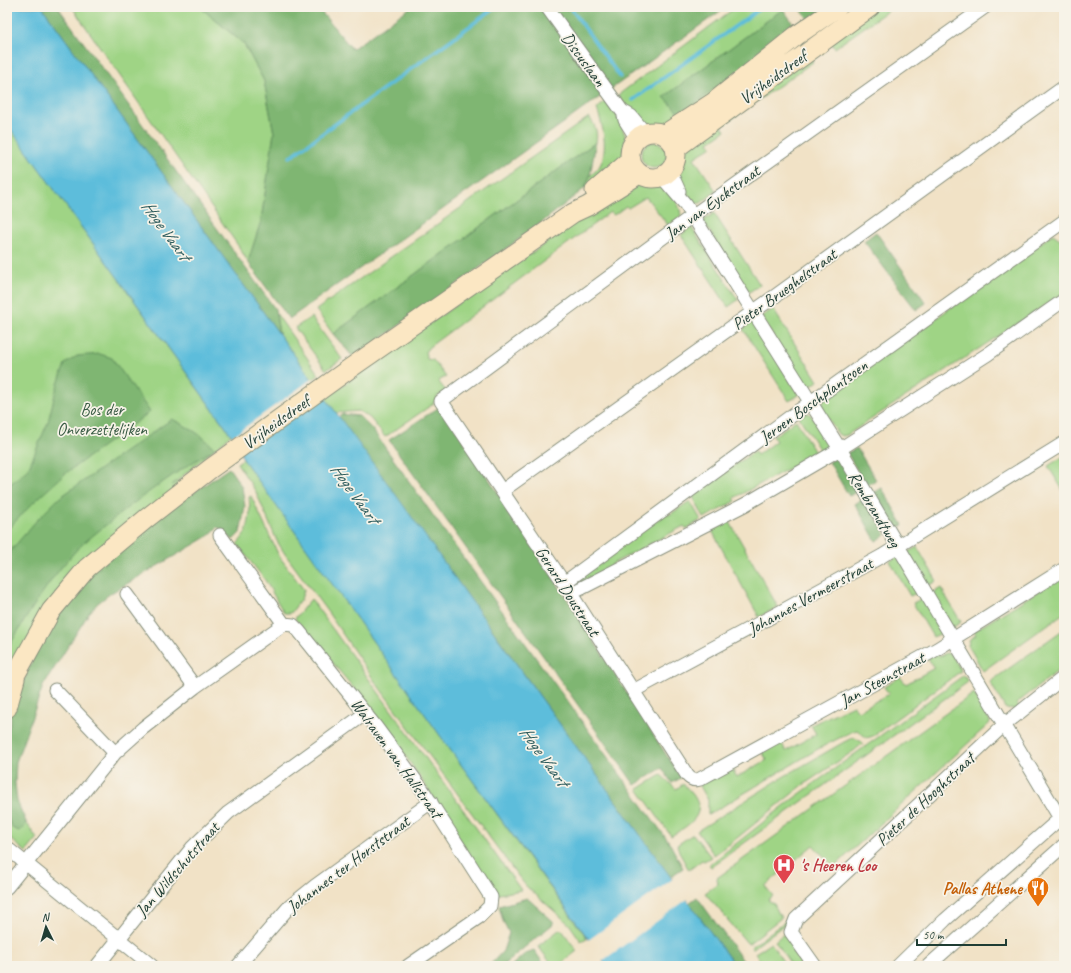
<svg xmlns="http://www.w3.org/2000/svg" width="1071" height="973" font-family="Caveat,sans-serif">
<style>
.green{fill:#9fd485;stroke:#5f885c}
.forest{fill:#7fb672;stroke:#4f7a53}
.water{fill:#5dbddb;stroke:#3e7d88}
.pier{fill:#f1e2c6}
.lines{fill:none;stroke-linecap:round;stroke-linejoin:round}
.stream{stroke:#5dbddb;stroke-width:3.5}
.street-casing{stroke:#88907d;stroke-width:15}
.secondary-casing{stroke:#88907d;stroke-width:21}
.street{stroke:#fff;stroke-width:13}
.secondary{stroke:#fbe7c3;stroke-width:19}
.labels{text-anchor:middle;stroke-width:3.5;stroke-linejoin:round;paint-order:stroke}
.street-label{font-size:17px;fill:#1f3d34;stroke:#f7f3e8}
.park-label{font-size:17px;fill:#395b44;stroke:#f7f3e8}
.health-label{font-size:17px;font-weight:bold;fill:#be3a42;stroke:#f7f3e8;text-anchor:start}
.food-label{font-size:17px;font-weight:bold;fill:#c56008;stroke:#f7f3e8;text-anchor:end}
.water-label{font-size:18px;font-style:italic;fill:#2e5d5e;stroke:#f7f3e8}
</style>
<rect width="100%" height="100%" fill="#f7f3e8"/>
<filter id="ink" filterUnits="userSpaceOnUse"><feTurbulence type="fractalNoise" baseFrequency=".025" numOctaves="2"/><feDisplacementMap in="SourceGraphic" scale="8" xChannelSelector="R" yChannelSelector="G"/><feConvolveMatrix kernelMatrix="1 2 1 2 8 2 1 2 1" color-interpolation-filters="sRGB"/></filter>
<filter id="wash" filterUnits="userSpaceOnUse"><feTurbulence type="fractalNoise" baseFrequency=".012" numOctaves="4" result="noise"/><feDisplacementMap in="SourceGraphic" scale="16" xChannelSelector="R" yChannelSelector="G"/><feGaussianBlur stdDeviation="0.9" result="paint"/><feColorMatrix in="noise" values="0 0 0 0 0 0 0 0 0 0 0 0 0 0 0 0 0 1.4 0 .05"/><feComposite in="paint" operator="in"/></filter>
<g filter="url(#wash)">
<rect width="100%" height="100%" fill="#f1e2c6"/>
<path class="green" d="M72,7H200L244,44L264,81L274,133L261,221L248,262L239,247Z
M736,7H781L783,9L664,97L680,113L757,58L734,80L666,126C663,126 659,127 656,127C640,125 627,106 618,95Z
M876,7H893L835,48L831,43Z
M808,55L813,62L722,126L725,131L709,142L712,146L694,158L716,191L701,203H693L679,181L678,175L682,153Z
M607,100L620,121L625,135V141L622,159L596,183L585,188C587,184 588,179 590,176C592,173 597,171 599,167C609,151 603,126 597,109Z
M589,117C595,125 598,132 596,142L333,334L316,310Z
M7,124L231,435L172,485L204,468L7,679Z
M641 155a13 13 0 1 1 26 0a13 13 0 1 1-26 0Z
M639,180C645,182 655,182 661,186C672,192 681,205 681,217L668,225L646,197L628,208L626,206L614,215L610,212L429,347L425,352L427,359L433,360L446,377L438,381L446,391L437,397L433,404L385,437L370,418L359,411L336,413L325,398L501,273L535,251L622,190Z
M714,213L760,285L749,292L703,221Z
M691,227L738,300L728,307L681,235Z
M1053,234L1064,242V293L847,435L842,436L838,434L823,410L822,405L824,399Z
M773,309L818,381L807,389L761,317Z
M276,313L319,375L312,380L279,334Z
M311,317L342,359L326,370L295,328Z
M753,322L799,395L789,401L743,329Z
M807,413L810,414L828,439L829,443L826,449L821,452L799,417Z
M796,420L817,456L802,466L799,463L734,498L736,501L704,518L692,495L755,451L757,455L776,441L773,437Z
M1064,456V492L1048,466Z
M243,459L459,762L587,938L581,941L569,924L527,887L518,876L376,683L329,614L285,554L277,541L256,492L237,463Z
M251,496L279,556L304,590L301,599L291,613H284L265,580L237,544C250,532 251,514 249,497Z
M690,501L701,520L686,529L684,526L612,564L613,567L574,585L573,582L666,513L669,515Z
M727,517L778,607L759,617L710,527Z
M917,547L937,581L927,586L908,552Z
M898,556L919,592L910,596L890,561Z
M1064,575V613L983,671L968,645L970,639L976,635L974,631Z
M941,588L961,622L952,628L931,594Z
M923,598L942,633L933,637L913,603Z
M311,599L521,890L494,895C461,841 429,788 392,737C362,696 328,658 295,619L296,617Z
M1064,629V666L1016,704L1019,707L1014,711L1012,708L1007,709L1005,708L990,682Z
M936,653L939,657L946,653L952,655L961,671L873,736L867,738L857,730L851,732L818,749L708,815V800L700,786L702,783L732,769L737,777L767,760L762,752L781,742L786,751L816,734L811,725L853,705L858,711L889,694L884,687L900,677L906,684L934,668L928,658Z
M964,675L968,682L711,867L709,865L790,801Z
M974,693L990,721V723L834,867L813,845L765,886L773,896L768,900L774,904L781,918L748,944L705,893L718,884L717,878Z
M852,738L857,739L863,743L855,750L803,785L727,846L714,855L697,831L783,777L844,742Z
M661,775L676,789L683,784C711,809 697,821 671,836L638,789Z
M7,815L12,828H24L26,822L37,839L26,852L7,836Z
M693,834L711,857L704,861L702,860L689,870L680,854L677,845Z
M792,916L793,918L752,949L751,947Z
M559,930H562L577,951L558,966H553L538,946Z
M782,935H785L793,945L791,948L802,966L805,965L807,966H792L775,941Z
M771,943L786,966H787H764L755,953Z"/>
<path class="forest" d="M42,7H58L275,309L279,334Z
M200,7H317L352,49L411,7H726L289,319L248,262L261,221L274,133L264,81L244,44Z
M799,7H828L809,20Z
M783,9L797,29L680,114L664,97Z
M596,142L590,176L585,188L536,227L354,358L333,334Z
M876,232L926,303L916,310L864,241Z
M100,354L112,358L150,412L66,473L34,502L7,530V487L28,469L48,422L56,390L65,364L77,356Z
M441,406L546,566L681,778L672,783L662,768L635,785L389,440Z
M342,414L359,416L372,429L447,535L669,842L683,868L670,877L339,417Z
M172,419C188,427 203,435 215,449C177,471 140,497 106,525C94,535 81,544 72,555C46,584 26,617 7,650V555L36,521L59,498Z
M857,448L876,480L866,486L847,453Z
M839,456L859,491L849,496L829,462Z
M229,468L242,487L245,507L240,533L233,540L218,527L207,537L111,593L98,603L89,613L43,686L16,762L15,783L17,801L26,822L24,828L19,831L12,828L7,815V735L11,720L10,714L45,629L63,601L145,526Z
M882,488L903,525L894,530L872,494Z
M864,498L886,535L876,541L855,504Z
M697,897L747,966H735L689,903Z
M527,898L553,921V924L502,966H489L503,951L509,933L503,921L499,906Z
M534,950L545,966H511L526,953Z"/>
<path class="water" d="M7,7H42L401,502L510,655L735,966H606L590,941L459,762L243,459L237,443L7,124Z"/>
<path class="pier" d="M313,378L326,396L235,444L230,438Z
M674,878L689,898L601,962L587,941Z"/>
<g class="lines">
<path class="stream" d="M570,7L620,77
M633,100L762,7
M290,157L496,7"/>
</g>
</g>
<g filter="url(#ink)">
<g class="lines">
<g class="street-casing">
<path id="street" d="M547,7L622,111L631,116L645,133
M985,7L692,216L441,401L564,583L687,775C691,780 694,781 700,779L937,649L1064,569
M624,116L625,120L637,139
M670,171L679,191
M662,177L686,205L840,449L1064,825
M502,491L771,299L1064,87
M564,583L794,414L1064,221
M127,594L195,687
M570,594L746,504L840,449L988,354L1064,300
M284,624L293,625L299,631L376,727L422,789L491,897L490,906L479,917L408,966
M55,690L115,753
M633,691L782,611L882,556L1064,443
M7,848L152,966
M7,887L115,753L143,728L195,687L284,624L220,535
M97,966L192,848L228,813L366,713
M238,966L289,907L315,886L431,802
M815,966L791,932L796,919L1004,725L1064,677
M898,966L945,920L1064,815
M928,966L1064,845"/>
</g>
<g class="secondary-casing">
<path id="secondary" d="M630 155a23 23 0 1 1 46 0a23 23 0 1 1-46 0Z
M665,134L714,102L796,36L838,7
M676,148L870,7
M595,191L631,160
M7,690L51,611L87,568L147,518L210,469L349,369L573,213L588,206L639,174
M7,708L15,679"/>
</g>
<use href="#street" class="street"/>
<use href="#secondary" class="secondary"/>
</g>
</g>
<defs>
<g id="hospital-pin" transform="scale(1.15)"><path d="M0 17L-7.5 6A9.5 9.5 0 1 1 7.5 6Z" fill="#e0444e" stroke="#f7f3e8"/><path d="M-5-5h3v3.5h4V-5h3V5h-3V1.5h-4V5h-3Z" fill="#fff"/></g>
<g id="restaurant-pin" transform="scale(1.15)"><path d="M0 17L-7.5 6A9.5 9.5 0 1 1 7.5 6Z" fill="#e8710a" stroke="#f7f3e8"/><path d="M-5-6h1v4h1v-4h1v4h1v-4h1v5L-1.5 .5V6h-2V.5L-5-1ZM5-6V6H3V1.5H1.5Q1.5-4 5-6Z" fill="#fff"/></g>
</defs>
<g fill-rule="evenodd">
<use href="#hospital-pin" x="784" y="865"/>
<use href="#restaurant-pin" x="1038" y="888"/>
</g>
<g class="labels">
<g class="street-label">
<text transform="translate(584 59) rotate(54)" y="6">Discuslaan</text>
<text transform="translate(773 77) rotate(-36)" y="6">Vrijheidsdreef</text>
<text transform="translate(712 202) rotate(-36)" y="6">Jan van Eyckstraat</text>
<text transform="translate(784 289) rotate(-36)" y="6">Pieter Brueghelstraat</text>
<text transform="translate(813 401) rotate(-36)" y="6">Jeroen Boschplantsoen</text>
<text transform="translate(276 422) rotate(-36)" y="6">Vrijheidsdreef</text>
<text transform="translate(875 509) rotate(59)" y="6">Rembrandtweg</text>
<text transform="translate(568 591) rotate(57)" y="6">Gerard Doustraat</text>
<text transform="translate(810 596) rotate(-29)" y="6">Johannes Vermeerstraat</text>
<text transform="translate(882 679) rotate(-29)" y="6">Jan Steenstraat</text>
<text transform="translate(397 758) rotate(54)" y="6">Walraven van Hallstraat</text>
<text transform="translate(925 799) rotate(-43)" y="6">Pieter de Hooghstraat</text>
<text transform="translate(348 864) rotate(-37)" y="6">Johannes ter Horststraat</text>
<text transform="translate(177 869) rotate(-49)" y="6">Jan Wildschutstraat</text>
</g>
<g class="park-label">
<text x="102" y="415">Bos der<tspan x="102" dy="20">Onverzettelijken</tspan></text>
</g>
<g class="health-label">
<text x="800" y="871">'s Heeren Loo</text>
</g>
<g class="food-label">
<text x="1022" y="894">Pallas Athene</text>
</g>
<g class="water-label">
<text transform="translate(166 230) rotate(54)" y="6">Hoge Vaart</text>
<text transform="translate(355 493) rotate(54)" y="6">Hoge Vaart</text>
<text transform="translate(544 756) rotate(54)" y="6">Hoge Vaart</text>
</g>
</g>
<rect width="1071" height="973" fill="none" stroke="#f7f3e8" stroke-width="24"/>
<g transform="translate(46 927) rotate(355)" stroke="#f7f3e8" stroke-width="3" paint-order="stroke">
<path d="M0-3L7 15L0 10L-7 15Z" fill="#1f3d34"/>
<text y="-6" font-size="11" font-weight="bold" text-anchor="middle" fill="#1f3d34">N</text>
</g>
<path d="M917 939v6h89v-6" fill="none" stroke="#1f3d34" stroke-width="2"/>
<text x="923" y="939" font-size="12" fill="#1f3d34" stroke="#f7f3e8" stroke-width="3" paint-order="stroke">50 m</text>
</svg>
